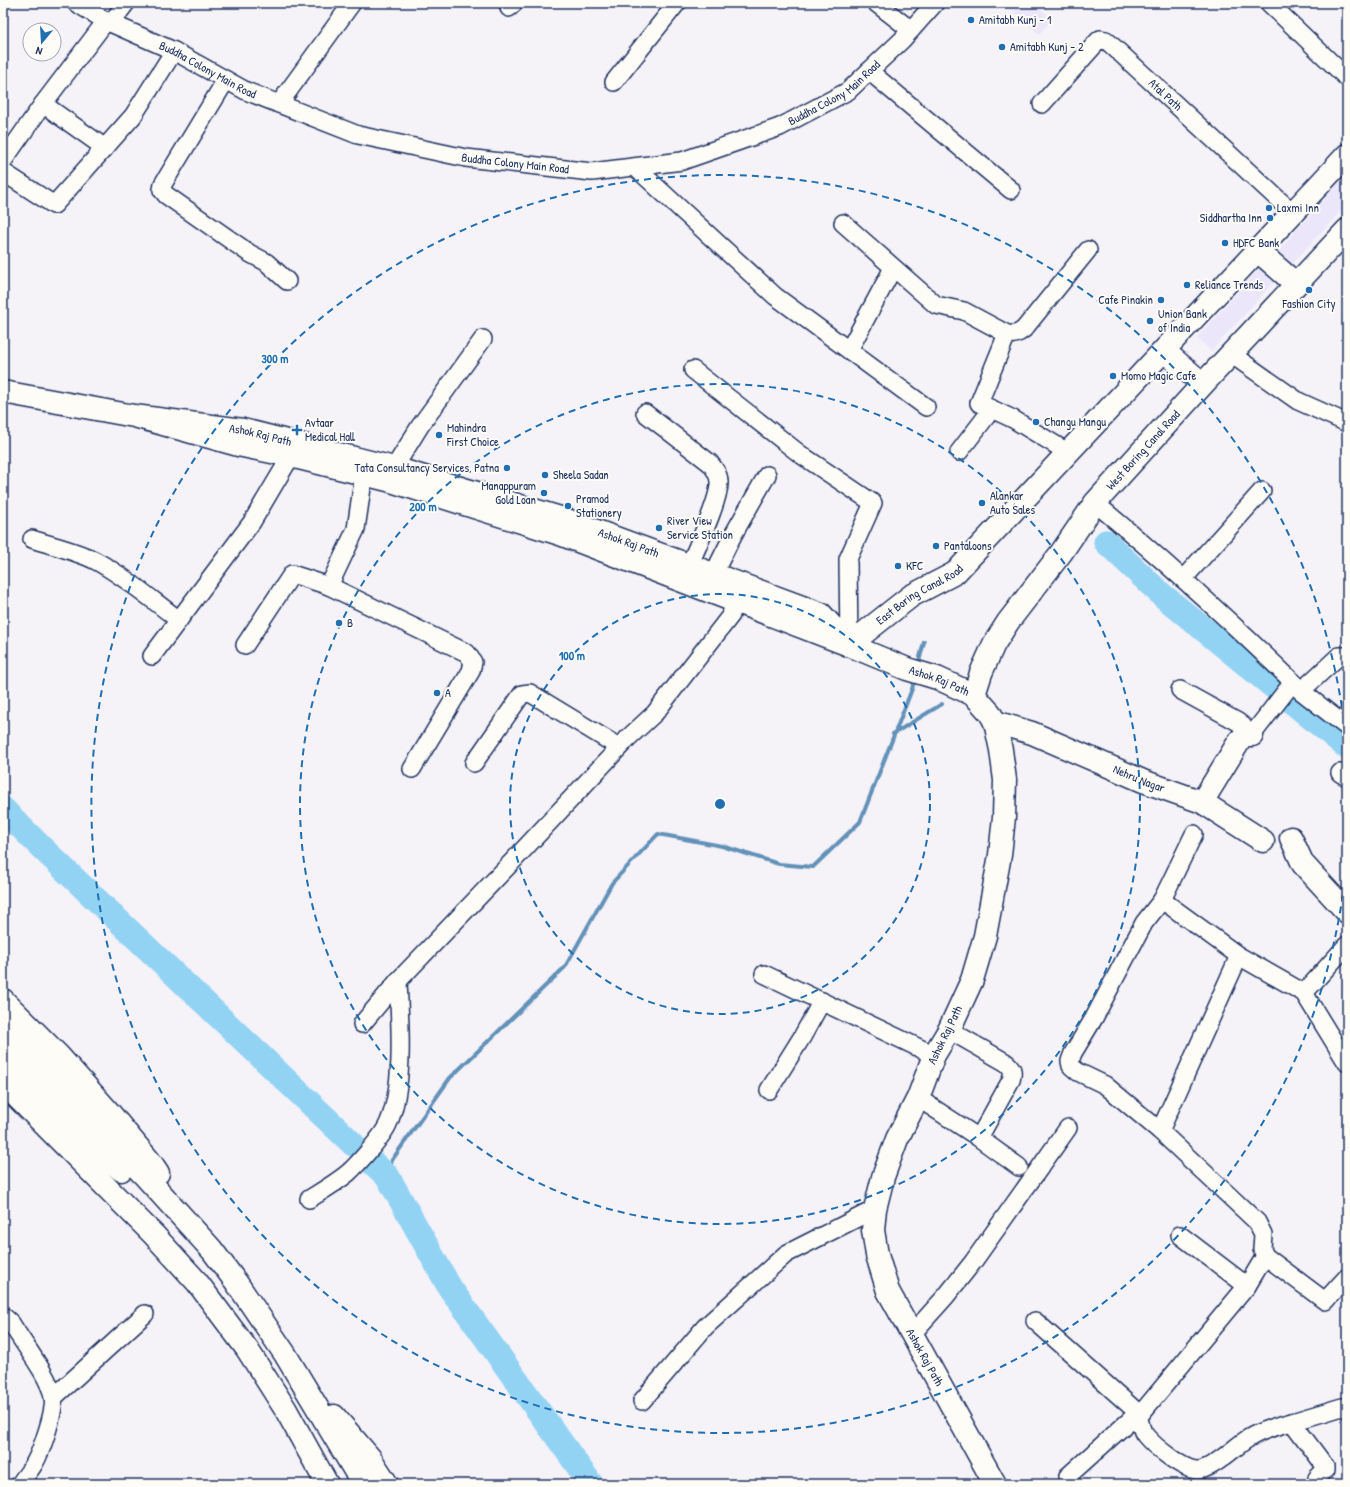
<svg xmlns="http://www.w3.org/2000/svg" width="1350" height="1487" font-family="'Patrick Hand',sans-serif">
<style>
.built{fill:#ebe6fa}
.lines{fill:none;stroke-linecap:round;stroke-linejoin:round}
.stream{stroke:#6291b8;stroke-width:4}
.river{stroke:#92d3f4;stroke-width:25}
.street-casing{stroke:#1b2f5e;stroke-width:20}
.secondary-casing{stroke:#1b2f5e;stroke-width:25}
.primary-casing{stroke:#1b2f5e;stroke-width:25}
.highway-casing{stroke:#1b2f5e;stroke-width:25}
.street{stroke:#fdfcf7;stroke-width:17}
.secondary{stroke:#fdfcf7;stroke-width:22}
.primary{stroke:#fdfcf7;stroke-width:22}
.highway{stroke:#fdfcf7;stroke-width:22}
.ring{fill:none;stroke:#1f6fb2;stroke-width:2;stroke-dasharray:7 5}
.poi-dot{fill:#1f6fb2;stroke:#fdfcf7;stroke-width:1.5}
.labels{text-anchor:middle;stroke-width:4;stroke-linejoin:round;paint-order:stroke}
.poi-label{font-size:12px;fill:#1b2f5e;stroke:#fdfcf7;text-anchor:start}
.street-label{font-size:12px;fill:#1b2f5e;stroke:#fdfcf7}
.centre{fill:#1f6fb2;stroke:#fdfcf7;stroke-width:2}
.ring-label{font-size:12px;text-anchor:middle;font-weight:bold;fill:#1f6fb2;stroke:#fdfcf7;stroke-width:4;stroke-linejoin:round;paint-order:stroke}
</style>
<rect width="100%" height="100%" fill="#f5f2f8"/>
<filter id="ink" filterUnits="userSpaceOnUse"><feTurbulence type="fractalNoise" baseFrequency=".025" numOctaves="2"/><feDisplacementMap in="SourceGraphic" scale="8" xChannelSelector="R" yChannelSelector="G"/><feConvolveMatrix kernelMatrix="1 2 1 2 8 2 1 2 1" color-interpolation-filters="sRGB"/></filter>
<g filter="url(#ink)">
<path class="built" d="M1004,3H1040L1038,6L1052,20L1039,34Z
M1340,182L1347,189V204L1292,264L1278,251Z
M1259,269L1274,282L1211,351L1197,338Z"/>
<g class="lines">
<path class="stream" d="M918,665L924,642
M893,734L942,704
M388,1177L392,1160L450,1078L565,967L612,883L658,834L722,846L779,864L813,867L860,822L912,689L915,677"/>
<path class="river" d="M1106,542L1162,595L1347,747
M3,809L42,848L353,1144
M374,1164L388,1177L450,1288L591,1484"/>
<g class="street-casing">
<g id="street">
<path id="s1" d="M76,3L106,21L174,51L246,91L358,135L466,158L592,172L682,161L780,127L848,91L902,40L935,3"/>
<path d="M876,3L911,30"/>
<path d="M1269,3L1347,78"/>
<path d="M509,8L514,3"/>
<path d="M111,23L126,3"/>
<path d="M869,71L1011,190"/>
<path d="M226,80L163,184L162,190L166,195L249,253L266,262L287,281"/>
<path d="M614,82L677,3"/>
<path d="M43,104L105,148"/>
<path d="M279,104L352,3"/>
<path id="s2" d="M1042,104L1098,41L1100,39L1106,40L1293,213"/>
<path d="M3,161L43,104L106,21"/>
<path d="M635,167L775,296L926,407"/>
<path d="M3,172L54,205L133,116L174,51"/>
<path d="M843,223L936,305L964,311L1007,334C1014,335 1018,334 1024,329L1088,250"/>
<path d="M1007,334L979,403L1013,419L1069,453"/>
<path d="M849,350L893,268"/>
<path d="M1231,354L1298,401L1347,423"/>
<path d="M693,370L800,454L873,503L848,559L849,645"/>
<path d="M645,413L710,463C714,468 719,474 719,482C720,499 697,547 689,566"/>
<path d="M959,452L992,409"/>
<path d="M364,474L356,529L329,586L467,653L473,662L471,671L412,769"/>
<path d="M389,478L394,468L420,426L483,339"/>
<path d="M1095,503C1164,560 1229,620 1293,682L1301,691L1347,727"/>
<path d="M32,539C53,546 77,551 96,561C126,577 152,600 179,620"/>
<path d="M713,575L733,535L767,475"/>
<path d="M1183,579L1262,491"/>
<path d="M245,645L292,574L329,586"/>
<path d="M152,656L252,522L291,456L295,446"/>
<path d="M1180,690L1238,722L1243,726L1247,734"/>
<path d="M1301,691L1339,656H1347"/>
<path d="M1252,735L1293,682"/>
<path d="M474,763L522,694L530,693L619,747"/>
<path d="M1340,773L1347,777"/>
<path d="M1194,834L1162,900L1144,923L1094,1018L1073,1053L1070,1061L1071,1066L1078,1072L1105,1085L1160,1131L1257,1222L1263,1234L1262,1249L1265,1256L1325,1301L1347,1277"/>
<path d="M1239,956L1304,993L1347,1063"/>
<path d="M764,974L934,1055"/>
<path d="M1304,993L1347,945"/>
<path d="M362,1024L398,981L510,864L628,738L655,713L731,615L734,601"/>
<path d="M949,1030L1005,1062C1012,1067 1014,1071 1011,1080L979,1138"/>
<path d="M769,1090L802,1037L822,1001"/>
<path d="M918,1098L979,1138L1019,1167"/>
<path d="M1160,1131L1239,956L1162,900"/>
<path d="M309,1199C322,1191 336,1183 348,1173C358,1164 383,1136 388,1124C405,1086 400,1023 398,981"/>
<path d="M1180,1235L1247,1286"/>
<path d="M3,1316L11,1323C22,1342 50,1377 53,1397C56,1410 41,1452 34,1464C30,1471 24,1477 20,1484"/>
<path d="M1035,1321L1135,1410C1141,1417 1139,1428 1145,1435C1154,1446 1183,1470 1197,1470C1213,1470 1235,1446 1249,1438C1262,1430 1277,1426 1292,1422C1309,1417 1325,1412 1342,1407L1347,1409"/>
<path d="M911,1335L946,1296L973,1262L1068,1128"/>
<path d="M53,1398L145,1314"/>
<path d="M642,1401L705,1327L786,1254L875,1209"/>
<path d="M1139,1416L1247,1286L1265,1256"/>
<path d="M1292,1422L1325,1466V1470L1317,1478L1319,1484"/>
<path d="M1071,1484L1068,1476L1138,1413"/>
</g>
</g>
<g class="secondary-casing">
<g id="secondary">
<path d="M1258,251L1296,284"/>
<path d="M1164,351L1203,384"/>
<path id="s3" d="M849,645L911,596L955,573L1347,155"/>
<path id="s4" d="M974,695L981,673L994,644L1008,622L1061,553L1095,503L1203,384L1347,230"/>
<path id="s5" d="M995,722L1032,733L1143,781L1202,802L1240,740L1247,734L1252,735"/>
<path d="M1202,802L1263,841"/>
<path d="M1291,838L1303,864L1347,912"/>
</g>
</g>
<g class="primary-casing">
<g id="primary">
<path id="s6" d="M3,392L134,416L243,430L394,468L567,520L821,614L849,645L560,534L388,480L291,456L238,445L134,416"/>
<path id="s7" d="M849,645L907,669L937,678L974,695L990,713L995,722L1001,750L1005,780L1004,817L1000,855L985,936L972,980L949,1030L934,1055L918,1098L897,1139L883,1177L875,1209L873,1230L877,1255L888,1291L995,1484"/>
</g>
</g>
<g class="highway-casing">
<path id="highway" d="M3,1000L59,1056L108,1111L152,1164L158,1173
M3,1030L145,1176L212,1250L236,1282L285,1354L363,1484
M3,1058C40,1098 80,1134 121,1170
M3,1083L154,1235L197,1282L247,1349L286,1410L327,1484
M334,1416L370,1458L387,1484"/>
</g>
<use href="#street" class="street"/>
<use href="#secondary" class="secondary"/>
<use href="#primary" class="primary"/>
<use href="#highway" class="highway"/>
</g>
</g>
<g class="ring">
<circle cx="720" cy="804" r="210"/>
<circle cx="720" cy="804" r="420"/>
<path d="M1347 859A629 629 0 1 1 1347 749"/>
</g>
<g class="poi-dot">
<circle cx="971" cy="20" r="4"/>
<circle cx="1002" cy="47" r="4"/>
<circle cx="1269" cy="208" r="4"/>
<circle cx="1270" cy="218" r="4"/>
<circle cx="1225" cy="243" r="4"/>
<circle cx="1187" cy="285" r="4"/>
<circle cx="1309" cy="290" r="4"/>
<circle cx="1161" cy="300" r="4"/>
<circle cx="1150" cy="321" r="4"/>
<circle cx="1113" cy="376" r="4"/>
<circle cx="1036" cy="422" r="4"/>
<path d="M295 424h4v4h4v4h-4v4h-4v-4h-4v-4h4z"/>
<circle cx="439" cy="435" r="4"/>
<circle cx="507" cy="468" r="4"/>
<circle cx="545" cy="475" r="4"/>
<circle cx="544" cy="493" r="4"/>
<circle cx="982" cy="503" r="4"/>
<circle cx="568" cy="506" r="4"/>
<circle cx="659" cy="528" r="4"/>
<circle cx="936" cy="546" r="4"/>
<circle cx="898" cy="566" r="4"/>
<circle cx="339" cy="623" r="4"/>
<circle cx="437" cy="693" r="4"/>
</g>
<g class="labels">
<g class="poi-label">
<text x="979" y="24">Amitabh Kunj - 1</text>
<text x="1010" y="51">Amitabh Kunj - 2</text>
<text x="1277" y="212">Laxmi Inn</text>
<text x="1262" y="222" text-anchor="end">Siddhartha Inn</text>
<text x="1233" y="247">HDFC Bank</text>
<text x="1195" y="289">Reliance Trends</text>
<text x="1153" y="304" text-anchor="end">Cafe Pinakin</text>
<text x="1309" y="308" text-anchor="middle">Fashion City</text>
<text x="1158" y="318">Union Bank<tspan x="1158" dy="14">of India</tspan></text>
<text x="1121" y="380">Momo Magic Cafe</text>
<text x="1044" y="426">Changu Mangu</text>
<text x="305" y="427">Avtaar<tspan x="305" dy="14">Medical Hall</tspan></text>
<text x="447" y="432">Mahindra<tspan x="447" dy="14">First Choice</tspan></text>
<text x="499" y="472" text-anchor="end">Tata Consultancy Services, Patna</text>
<text x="553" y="479">Sheela Sadan</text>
<text x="536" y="490" text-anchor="end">Manappuram<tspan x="536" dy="14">Gold Loan</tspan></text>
<text x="990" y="500">Alankar<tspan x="990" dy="14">Auto Sales</tspan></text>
<text x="576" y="503">Pramod<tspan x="576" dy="14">Stationery</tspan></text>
<text x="667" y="525">River View<tspan x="667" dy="14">Service Station</tspan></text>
<text x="944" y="550">Pantaloons</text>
<text x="906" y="570">KFC</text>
<text x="347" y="627">B</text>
<text x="445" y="697">A</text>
</g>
<g class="street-label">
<text dy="4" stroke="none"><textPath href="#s1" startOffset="148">Buddha Colony Main Road</textPath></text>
<text dy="4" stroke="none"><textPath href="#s1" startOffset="808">Buddha Colony Main Road</textPath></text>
<text dy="4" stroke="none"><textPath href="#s2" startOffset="174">Atal Path</textPath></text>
<text dy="4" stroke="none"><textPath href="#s1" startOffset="472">Buddha Colony Main Road</textPath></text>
<text dy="4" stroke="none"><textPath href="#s6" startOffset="261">Ashok Raj Path</textPath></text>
<text dy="4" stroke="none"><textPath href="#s4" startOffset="300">West Boring Canal Road</textPath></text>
<text dy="4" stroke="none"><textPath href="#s6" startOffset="645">Ashok Raj Path</textPath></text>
<text dy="4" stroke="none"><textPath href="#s3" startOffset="87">East Boring Canal Road</textPath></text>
<text dy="4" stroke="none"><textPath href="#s7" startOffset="97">Ashok Raj Path</textPath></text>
<text dy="4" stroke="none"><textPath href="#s5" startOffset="155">Nehru Nagar</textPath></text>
<text transform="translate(945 1035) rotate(-64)" y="4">Ashok Raj Path</text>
<text dy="4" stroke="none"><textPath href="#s7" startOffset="841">Ashok Raj Path</textPath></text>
</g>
</g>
<circle cx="720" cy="804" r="6" class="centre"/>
<g class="ring-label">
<text x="275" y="363">300 m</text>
<text x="423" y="511">200 m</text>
<text x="572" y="660">100 m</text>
</g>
<rect width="1350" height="1487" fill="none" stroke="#fdfcf7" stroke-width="16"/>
<rect x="8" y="8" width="1334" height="1471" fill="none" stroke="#1b2f5e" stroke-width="1.5" filter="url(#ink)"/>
<g transform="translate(42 42) rotate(198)"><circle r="19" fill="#fdfcf7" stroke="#a3aaba"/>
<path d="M0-3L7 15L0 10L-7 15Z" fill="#1f6fb2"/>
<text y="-6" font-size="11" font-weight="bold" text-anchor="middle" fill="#1b2f5e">N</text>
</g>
</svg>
